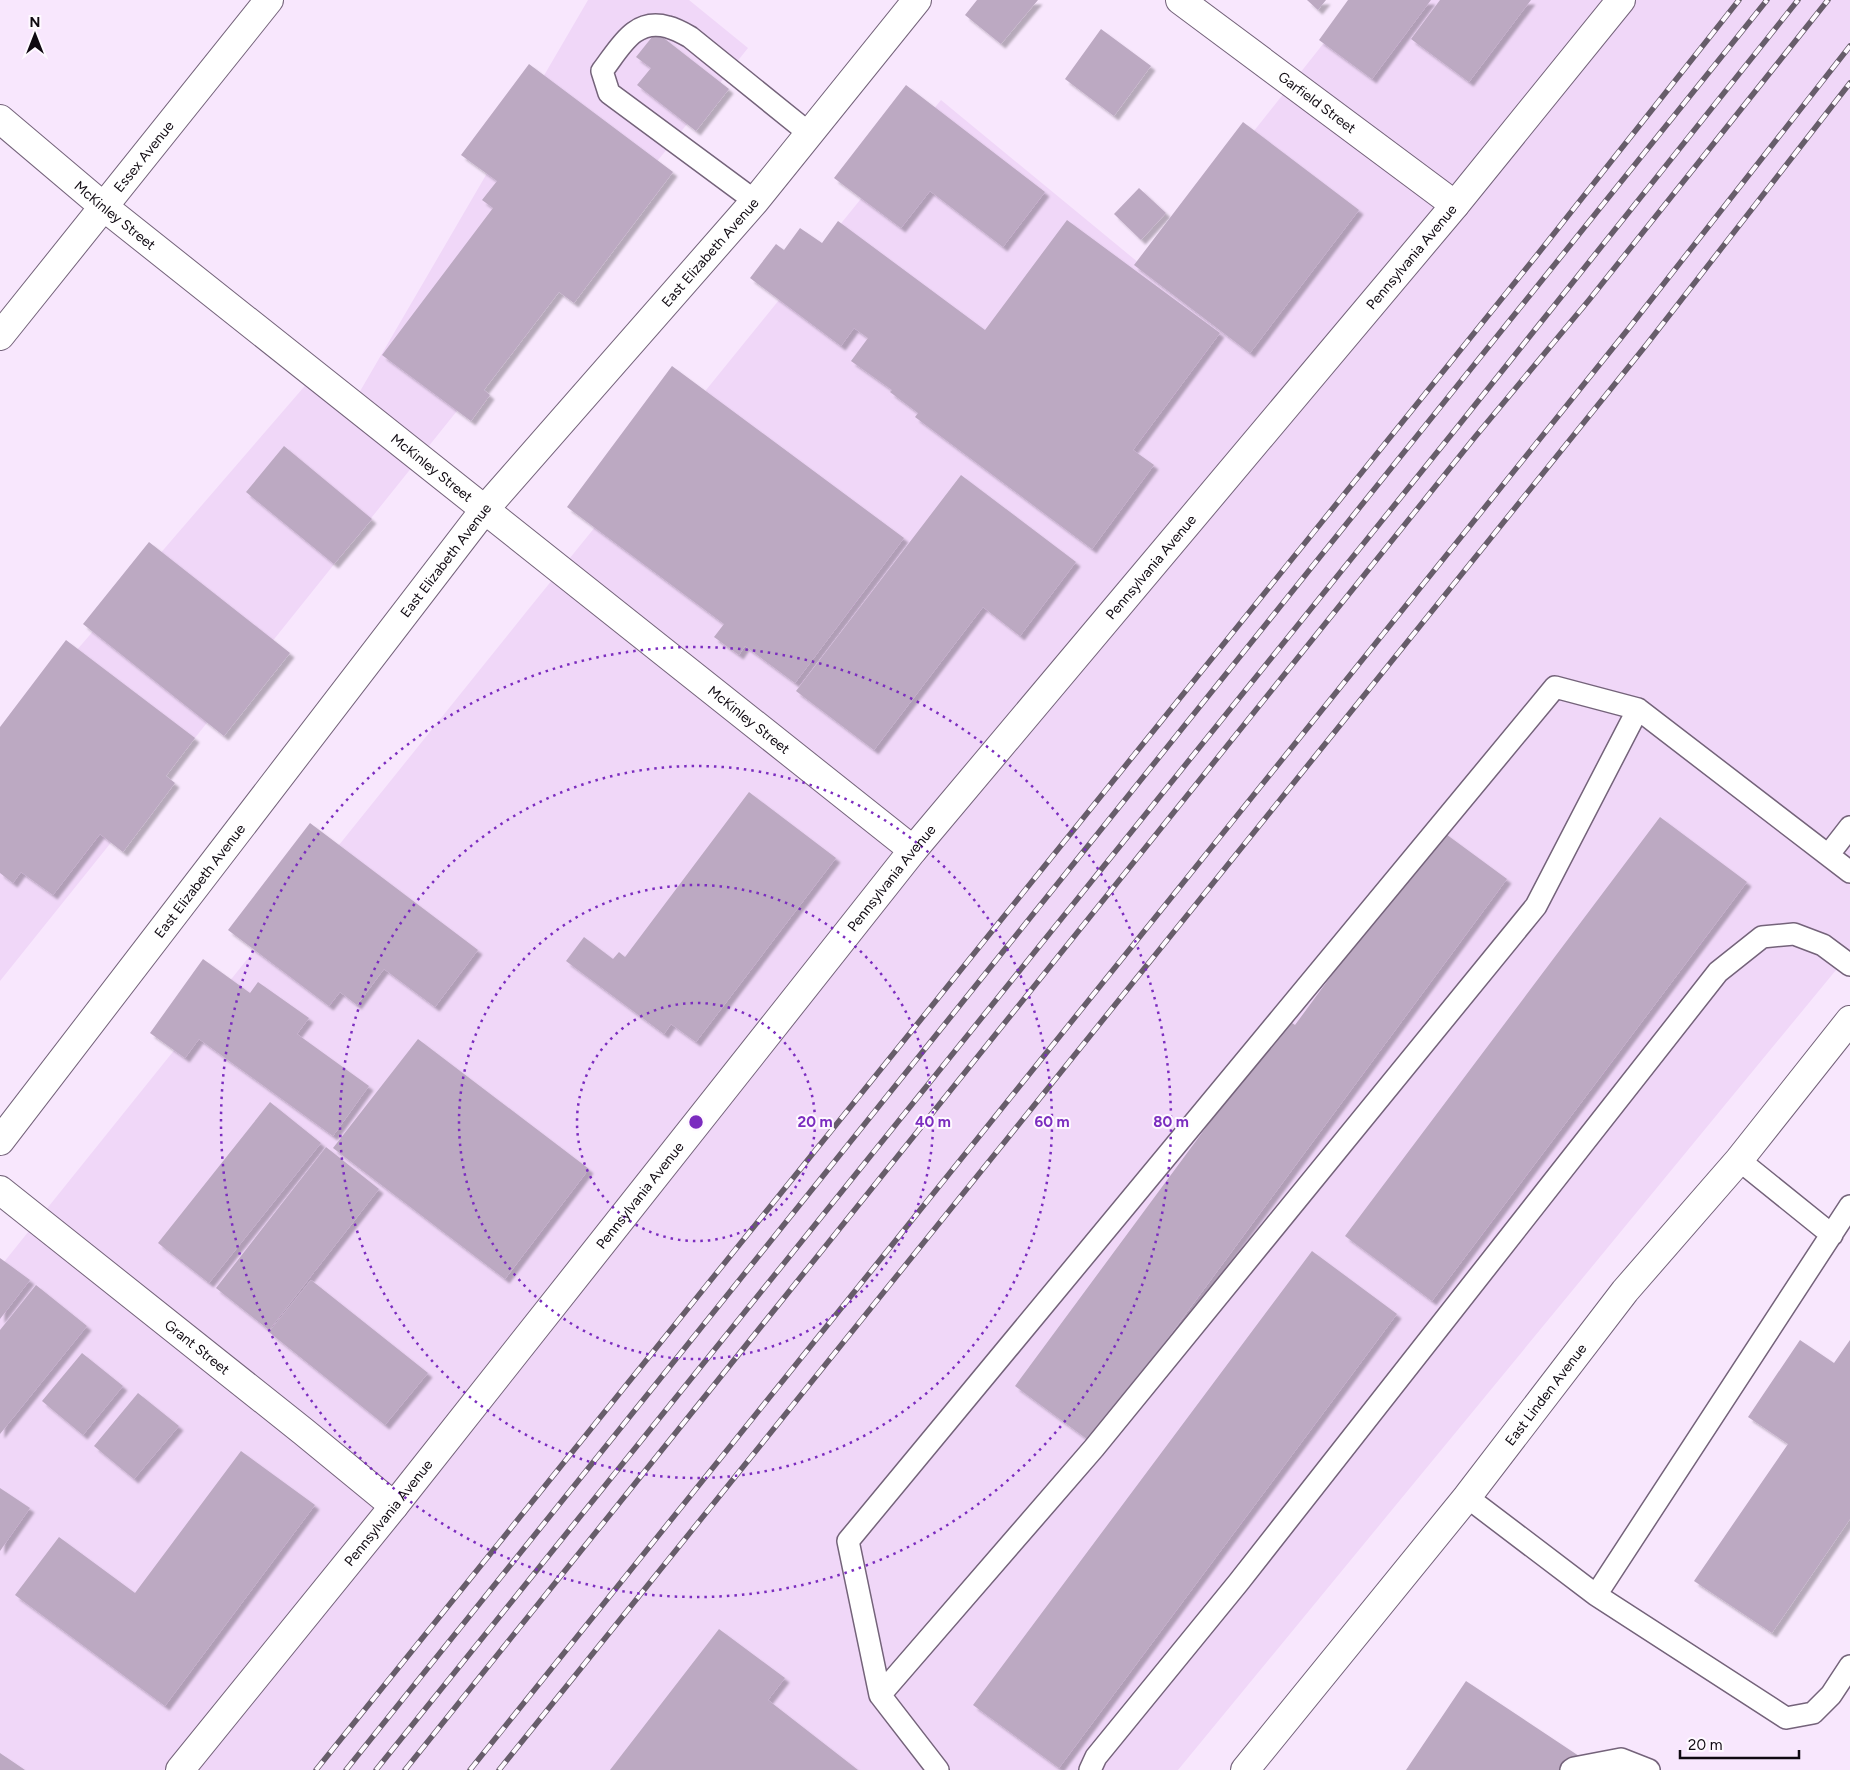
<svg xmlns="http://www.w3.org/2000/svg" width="1850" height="1770" font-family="Figtree,sans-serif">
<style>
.built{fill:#f0d7f8}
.building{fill:#bca9c2;filter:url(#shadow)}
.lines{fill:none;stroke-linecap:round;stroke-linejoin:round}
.service-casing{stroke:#74637a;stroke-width:24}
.minor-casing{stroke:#74637a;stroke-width:30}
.tertiary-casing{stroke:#74637a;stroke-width:30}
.service{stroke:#fff;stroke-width:21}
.minor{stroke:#fff;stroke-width:28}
.tertiary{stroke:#fff;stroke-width:28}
.rail-casing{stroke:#675d6a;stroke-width:5.5}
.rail{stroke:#fef9ff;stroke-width:4;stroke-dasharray:11;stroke-linecap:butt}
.ring{fill:none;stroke:#7b2cbf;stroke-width:2.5;stroke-dasharray:2.5 5}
.labels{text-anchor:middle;stroke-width:4;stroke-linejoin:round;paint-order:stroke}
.street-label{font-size:14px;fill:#0f0911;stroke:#fef9ff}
.centre{fill:#7b2cbf;stroke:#fef9ff;stroke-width:2.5}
.ring-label{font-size:15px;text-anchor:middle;font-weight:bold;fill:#7b2cbf;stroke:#fef9ff;stroke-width:4;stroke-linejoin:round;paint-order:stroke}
</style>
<defs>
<filter id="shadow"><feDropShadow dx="4.5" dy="4.5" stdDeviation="1" flood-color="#0004"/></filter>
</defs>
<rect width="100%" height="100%" fill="#f8e7fd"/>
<path class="built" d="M588,0H689L748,48L0,981V739L316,373L352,405Z
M1358,0H1850V953L1178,1770H0V1267L527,611L941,100L1145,268Z"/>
<path class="building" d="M977,0H1038L1001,44L965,15Z
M1307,0H1326L1318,10Z
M1348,0H1431L1372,79L1319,40Z
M1440,0H1531L1469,82L1411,39Z
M1101,29L1151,66L1114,116L1065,79Z
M656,32L729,89L696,131L637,85L651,68L636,57Z
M529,64L673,172L574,303L559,292L484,390L490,395L471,421L382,355L493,208L482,200L497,181L461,155Z
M906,85L1045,192L1003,247L930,191L901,228L834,178Z
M1243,122L1359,210L1250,353L1134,265Z
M1139,188L1166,213L1141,240L1114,214Z
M1067,220L1220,333L1133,450L1154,465L1092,549L915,417L918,413L890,392L892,390L851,361L868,338L854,328L841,346L750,278L776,244L784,250L800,228L822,243L838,221L985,330Z
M672,366L904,538L795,683L745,646L739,655L714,637L724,624L567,507Z
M284,446L372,519L334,564L246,492Z
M961,475L1076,562L1020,636L983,607L874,750L796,691Z
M149,542L290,653L224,736L83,624Z
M66,640L195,738L166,776L175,783L123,852L100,834L53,895L21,872L13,883L0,873V727Z
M749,792L836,858L696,1042L671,1024L664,1034L566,961L584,937L613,959L619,952L625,957Z
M1660,817L1747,882L1432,1301L1345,1236Z
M310,823L478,950L435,1007L384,969L357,1005L340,992L329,1006L228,930Z
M1439,829L1507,879L1091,1442L1015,1386L1286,1019L1295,1025Z
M203,959L250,993L258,982L309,1018L297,1034L369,1086L333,1136L199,1039L185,1058L150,1033Z
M418,1039L589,1169L505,1279L333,1148Z
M270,1102L321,1143L209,1283L158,1243Z
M326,1147L379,1189L269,1330L216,1288Z
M1312,1251L1397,1314L1059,1768L973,1705Z
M0,1258L30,1280L0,1319Z
M311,1280L428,1373L385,1425L269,1332Z
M36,1285L87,1326L0,1434V1330Z
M1800,1340L1834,1363L1850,1340V1519L1772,1633L1694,1581L1788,1444L1748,1417Z
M82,1353L123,1386L83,1435L42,1401Z
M138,1393L179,1426L134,1479L94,1446Z
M241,1451L315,1505L165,1706L15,1595L59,1537L135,1593Z
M0,1488L30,1508L0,1551Z
M719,1629L785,1678L768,1700L858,1770H610Z
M1466,1681L1600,1770H1406Z
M0,1753L25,1770H0Z"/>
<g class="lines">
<g class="service-casing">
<path id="service" d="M755,201L609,93L602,71C620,48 634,17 668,27C676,29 683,33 690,37L810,134
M1829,854L1850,827
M1739,1160L1832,1235
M1467,1497L1596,1595L1786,1718L1813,1713L1831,1695L1850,1666
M1596,1595L1850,1206
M880,1695L848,1541L1555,687L1638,709
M938,1770L880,1695L1094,1448L1536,906L1638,709L1850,872
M1090,1770L1096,1757L1238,1583L1718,972L1762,937L1794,934L1823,945L1850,965
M1571,1770L1574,1768L1621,1759L1649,1770"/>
</g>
<g class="minor-casing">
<g id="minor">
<path id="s1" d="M1180,0L1455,205"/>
<path id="s2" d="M0,119L104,207L913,850"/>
<path id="s3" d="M0,336L269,0"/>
<path id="s4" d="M0,1190L304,1432L394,1506"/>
<path id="s5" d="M180,1770L394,1506L913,850L1455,205L1621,0"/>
</g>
</g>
<g class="tertiary-casing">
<g id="tertiary">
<path id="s6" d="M0,1141L485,509L755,201L917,0"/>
<path id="s7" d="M1245,1770L1467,1497L1625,1291L1739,1160L1850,1020"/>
</g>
</g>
<use href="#service" class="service"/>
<use href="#minor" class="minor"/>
<use href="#tertiary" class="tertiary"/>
<g class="rail-casing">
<path id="rail" d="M316,1770L1537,255L1739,0
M346,1770L1767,0
M376,1770L1459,425L1798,0
M405,1770L1475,437L1589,300L1828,0
M470,1770L1629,328L1850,46
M499,1770L1647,344L1850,83"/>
</g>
<use href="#rail" class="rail"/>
</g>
<g class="ring">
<circle cx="696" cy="1122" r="119"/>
<circle cx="696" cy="1122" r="237"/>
<circle cx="696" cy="1122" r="356"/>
<circle cx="696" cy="1122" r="475"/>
</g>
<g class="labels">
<g class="street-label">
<text dy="5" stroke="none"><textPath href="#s1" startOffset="171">Garfield Street</textPath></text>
<text dy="5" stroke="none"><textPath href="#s3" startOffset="230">Essex Avenue</textPath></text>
<text dy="5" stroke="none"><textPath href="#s2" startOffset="150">McKinley Street</textPath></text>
<text dy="5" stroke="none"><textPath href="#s6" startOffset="1138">East Elizabeth Avenue</textPath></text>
<text dy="5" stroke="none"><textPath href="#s5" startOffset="1951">Pennsylvania Avenue</textPath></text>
<text dy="5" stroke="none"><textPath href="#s2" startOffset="555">McKinley Street</textPath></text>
<text dy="5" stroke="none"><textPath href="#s6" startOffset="732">East Elizabeth Avenue</textPath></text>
<text dy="5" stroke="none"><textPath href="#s5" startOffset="1546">Pennsylvania Avenue</textPath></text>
<text dy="5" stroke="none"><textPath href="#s2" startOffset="960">McKinley Street</textPath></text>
<text dy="5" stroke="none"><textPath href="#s5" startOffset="1141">Pennsylvania Avenue</textPath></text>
<text dy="5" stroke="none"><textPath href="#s6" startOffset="328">East Elizabeth Avenue</textPath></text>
<text dy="5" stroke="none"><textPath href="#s5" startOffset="736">Pennsylvania Avenue</textPath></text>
<text dy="5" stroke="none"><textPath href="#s4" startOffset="252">Grant Street</textPath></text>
<text dy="5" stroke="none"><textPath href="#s7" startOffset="481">East Linden Avenue</textPath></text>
<text dy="5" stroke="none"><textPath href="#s5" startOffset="331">Pennsylvania Avenue</textPath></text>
</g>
</g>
<circle cx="696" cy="1122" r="8" class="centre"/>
<g class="ring-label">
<text x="815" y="1127">20 m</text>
<text x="933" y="1127">40 m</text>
<text x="1052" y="1127">60 m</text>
<text x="1171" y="1127">80 m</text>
</g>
<g transform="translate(35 35)" stroke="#fef9ff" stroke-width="4" paint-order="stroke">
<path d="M0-4L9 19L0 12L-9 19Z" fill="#0f0911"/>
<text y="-8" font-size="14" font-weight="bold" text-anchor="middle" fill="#0f0911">N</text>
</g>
<path d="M1680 1750v8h119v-8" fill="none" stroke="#0f0911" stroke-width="2.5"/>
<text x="1688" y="1750" font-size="15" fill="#0f0911" stroke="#fef9ff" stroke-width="4" paint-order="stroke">20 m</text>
</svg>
